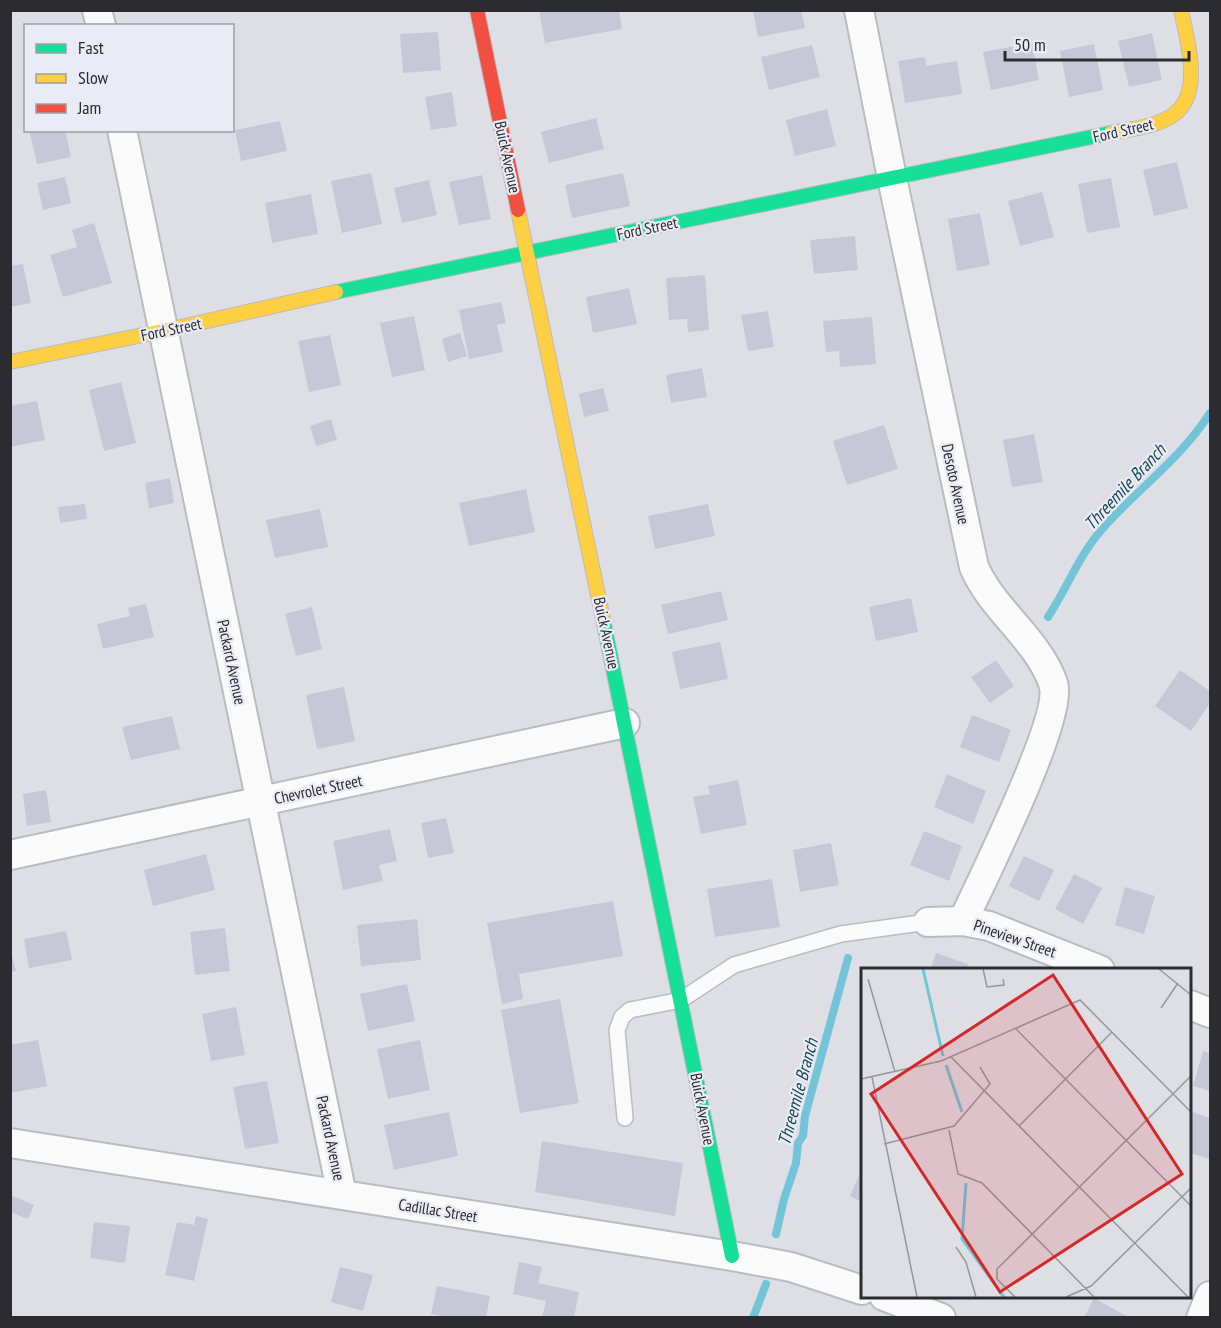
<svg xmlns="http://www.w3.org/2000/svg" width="1221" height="1328" font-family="'PT Sans Narrow',sans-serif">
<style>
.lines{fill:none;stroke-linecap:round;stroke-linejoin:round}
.stream{stroke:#74c4d9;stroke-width:8}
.building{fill:#c7c8d7}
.lane-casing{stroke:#bbbcc0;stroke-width:18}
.street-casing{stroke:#bbbcc0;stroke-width:32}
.fast-casing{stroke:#bbbcc0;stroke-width:16}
.slow-casing{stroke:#bbbcc0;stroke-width:16}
.jam-casing{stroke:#bbbcc0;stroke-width:16}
.lane{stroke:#fafafb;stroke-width:15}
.street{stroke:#fafafb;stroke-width:28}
.fast{stroke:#16e098;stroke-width:14}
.slow{stroke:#ffcf43;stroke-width:14}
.jam{stroke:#f24e42;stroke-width:14}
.labels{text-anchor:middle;stroke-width:4.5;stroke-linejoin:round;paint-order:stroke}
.street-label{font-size:16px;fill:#2c2c30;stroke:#e9ebf5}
.water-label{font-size:18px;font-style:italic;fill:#184855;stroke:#e9ebf5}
.inset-river{fill:none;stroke:#74c4d9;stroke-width:3}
.inset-road{fill:none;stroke:#97979d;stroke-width:1.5}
.view{fill:#d62828;fill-opacity:0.15;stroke:#d62828;stroke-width:3}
.inset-edge{fill:none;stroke:#2c2c30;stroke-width:3}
</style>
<rect width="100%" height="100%" fill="#dedfe5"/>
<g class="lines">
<path class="stream" d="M1048,617C1067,588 1080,553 1104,527C1139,488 1182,457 1210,413
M776,1234L784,1199L796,1163L798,1143L803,1136L805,1116L848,958
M753,1318L766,1284"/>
</g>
<path class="building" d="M539,10H619L622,29L545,43Z
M753,10H801L805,28L758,37Z
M438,32L441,70L403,73L400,34Z
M1152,33L1162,80L1129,87L1118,41Z
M1032,43L1039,80L991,90L983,52Z
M1094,44L1103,90L1069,97L1060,51Z
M812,45L820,77L769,90L761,57Z
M925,57L926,66L957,61L962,94L905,103L898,61Z
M452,92L457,126L431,130L425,97Z
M827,109L836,146L795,156L786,120Z
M596,118L604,149L549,163L541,132Z
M280,121L287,151L241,161L235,130Z
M29,130H65L71,157L37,164Z
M1177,162L1188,208L1154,216L1143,170Z
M371,173L382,224L342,233L331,181Z
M623,173L630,206L572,218L565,185Z
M482,175L491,219L459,225L449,182Z
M65,177L71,203L43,210L37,183Z
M1111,178L1120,227L1087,233L1078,184Z
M429,180L437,215L402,223L394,188Z
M1042,192L1054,237L1020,246L1008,201Z
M311,194L318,234L272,243L265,203Z
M980,213L990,265L957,271L948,219Z
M94,223L112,283L63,297L50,255L77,247L72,230Z
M855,236L858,270L814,274L810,240Z
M23,264L31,303L10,307V266Z
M705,275L709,330L688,332L687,319L669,320L666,278Z
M629,288L637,324L593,333L586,297Z
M501,302L506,323L497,325L503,352L469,359L459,310Z
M768,311L774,347L748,351L741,315Z
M414,316L425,370L392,377L380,323Z
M872,317L876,364L840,367L839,351L826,352L823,321Z
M460,333L467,356L448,362L442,339Z
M330,335L341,385L309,392L298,341Z
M702,368L707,397L671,403L666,375Z
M121,382L136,443L104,451L89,390Z
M603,388L609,411L584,417L579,394Z
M37,401L45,440L10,447V406Z
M331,419L337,440L316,446L310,426Z
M884,425L898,469L847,485L833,441Z
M1034,434L1043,482L1012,487L1003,440Z
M170,478L174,503L149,508L145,483Z
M526,489L535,532L469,546L459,503Z
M85,504L87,519L60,523L58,507Z
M708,504L715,536L655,549L648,516Z
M320,509L328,547L275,558L266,520Z
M721,591L728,620L668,634L661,605Z
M911,598L918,632L876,641L869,607Z
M146,604L154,637L103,649L97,624L130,616L128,608Z
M312,607L322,649L296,656L285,614Z
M720,642L728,679L680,689L672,652Z
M996,660L1014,686L990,703L971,677Z
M1180,670L1210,691V703L1191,731L1155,706Z
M344,687L355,741L317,749L306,695Z
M972,715L1011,730L999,762L960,747Z
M172,716L180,749L131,760L122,727Z
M947,774L986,791L973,824L934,807Z
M738,780L747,825L701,834L693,797L710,794L708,786Z
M46,790L51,822L27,826L23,794Z
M446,818L454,853L428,858L421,823Z
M390,829L397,861L379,865L383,881L343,890L333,841Z
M924,831L962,846L949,881L910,865Z
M831,843L839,885L800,892L793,850Z
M206,854L215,890L153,906L144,870Z
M1024,856L1054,870L1039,901L1009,886Z
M1074,874L1102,888L1083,924L1055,909Z
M772,879L780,927L715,937L707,889Z
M1125,887L1155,896L1144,934L1115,925Z
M613,901L623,956L519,974L523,999L502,1004L487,923Z
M417,919L421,960L361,966L357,925Z
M225,928L230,971L195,975L190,932Z
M66,931L72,960L29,968L24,939Z
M10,948L16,971L10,972Z
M936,953L968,964L966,970H930Z
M407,984L415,1021L368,1031L360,994Z
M560,999L579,1103L520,1113L501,1010Z
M236,1007L245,1055L211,1061L202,1014Z
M38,1040L47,1086L10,1093V1045Z
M420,1040L430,1090L388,1099L377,1049Z
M1203,1051L1210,1053V1091L1193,1086Z
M267,1081L279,1143L245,1149L233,1087Z
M1190,1111L1210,1118V1159L1190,1153Z
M449,1112L458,1156L394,1170L384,1125Z
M542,1141L683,1163L675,1216L535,1192Z
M862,1169V1202L850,1196Z
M10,1195L34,1205L28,1219L10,1212Z
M196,1216L208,1219L194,1281L165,1275L177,1222L194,1225Z
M94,1222L130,1226L125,1263L90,1258Z
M519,1262L542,1267L538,1283L579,1292L574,1318H542L546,1301L513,1294Z
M340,1267L373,1275L363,1311L331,1302Z
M437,1286L490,1296L486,1318H451L431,1314Z
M1094,1298L1130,1318H1084Z"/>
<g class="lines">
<g class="lane-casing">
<path id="lane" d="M625,1118L617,1030L622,1017L630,1010L681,1000L734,965L841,934L928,922"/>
</g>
<g class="street-casing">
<path id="street" d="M97,10L101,26
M859,10L892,178L974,567C993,611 1037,638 1053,683C1065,715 981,882 963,921
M122,130L342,1195
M10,855L625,723
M928,922L963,921L989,926L1100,970
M1190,1005L1210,1013
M10,1143L732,1256L791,1267L862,1290
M884,1296L941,1318
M1201,1318L1210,1296"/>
</g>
<g class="fast-casing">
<path id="fast" d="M336,292L1111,133
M603,619L732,1256"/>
</g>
<g class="slow-casing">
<path id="slow" d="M1111,133C1131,129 1156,127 1173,115C1204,94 1187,40 1181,10
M518,210L603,619
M10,362L163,331L336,292"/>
</g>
<g class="jam-casing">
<path id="jam" d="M477,10L518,210"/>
</g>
<use href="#lane" class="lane"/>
<use href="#street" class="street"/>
<use href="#fast" class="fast"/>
<use href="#slow" class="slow"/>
<use href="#jam" class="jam"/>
</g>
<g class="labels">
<g class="street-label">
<text transform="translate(1123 130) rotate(-13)" y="6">Ford Street</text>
<text transform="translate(508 157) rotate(78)" y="6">Buick Avenue</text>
<text transform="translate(647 228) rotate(-12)" y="6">Ford Street</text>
<text transform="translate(171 329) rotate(-12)" y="6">Ford Street</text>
<text transform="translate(956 484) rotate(78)" y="6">Desoto Avenue</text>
<text transform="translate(607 633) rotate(78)" y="6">Buick Avenue</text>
<text transform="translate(232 662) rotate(78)" y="6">Packard Avenue</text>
<text transform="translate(318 789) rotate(-12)" y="6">Chevrolet Street</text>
<text transform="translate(1015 938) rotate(19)" y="6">Pineview Street</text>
<text transform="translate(703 1109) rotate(79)" y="6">Buick Avenue</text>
<text transform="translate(331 1138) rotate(78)" y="6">Packard Avenue</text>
<text transform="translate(438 1210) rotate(9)" y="6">Cadillac Street</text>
</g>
<g class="water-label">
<text transform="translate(1125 487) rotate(-47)" y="6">Threemile Branch</text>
<text transform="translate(798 1092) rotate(-75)" y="6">Threemile Branch</text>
</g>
</g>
<g transform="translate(861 968)">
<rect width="330" height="330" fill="#dedfe5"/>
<path class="inset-river" d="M62,1L82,88M85,97L101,144M105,215L101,271L143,329"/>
<path class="inset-road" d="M122,1L126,19L143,17L142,11M298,1L330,27M7,11L34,104M300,40L317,15M154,60L330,238M90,89L327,329M11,109L56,329M0,111L80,93L219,32L330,144M158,158L251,64M88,162L97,206L121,215L233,329M23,176L93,158L129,116L119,99M95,279L105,294L115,329M154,329L136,311V301L330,108M205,329L230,318L330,220"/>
<path class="view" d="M192,7L321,206L139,324L10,126Z"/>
<rect width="330" height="330" class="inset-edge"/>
</g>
<rect width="1221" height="1328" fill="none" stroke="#2c2c30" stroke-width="24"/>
<rect x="24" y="24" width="210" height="108" fill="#e9ebf5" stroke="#9d9fa6" stroke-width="1.5"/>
<rect x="36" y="44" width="30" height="9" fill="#16e098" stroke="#9d9fa6" stroke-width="1.5"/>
<text x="78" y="54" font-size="18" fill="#2c2c30">Fast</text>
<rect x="36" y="74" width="30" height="9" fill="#ffcf43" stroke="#9d9fa6" stroke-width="1.5"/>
<text x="78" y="84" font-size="18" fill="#2c2c30">Slow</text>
<rect x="36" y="104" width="30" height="9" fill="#f24e42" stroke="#9d9fa6" stroke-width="1.5"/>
<text x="78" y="114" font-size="18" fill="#2c2c30">Jam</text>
<path d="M1005 51v9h184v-9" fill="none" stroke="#2c2c30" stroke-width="3"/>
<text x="1014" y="51" font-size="18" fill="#2c2c30" stroke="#e9ebf5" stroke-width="4.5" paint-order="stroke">50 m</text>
</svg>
